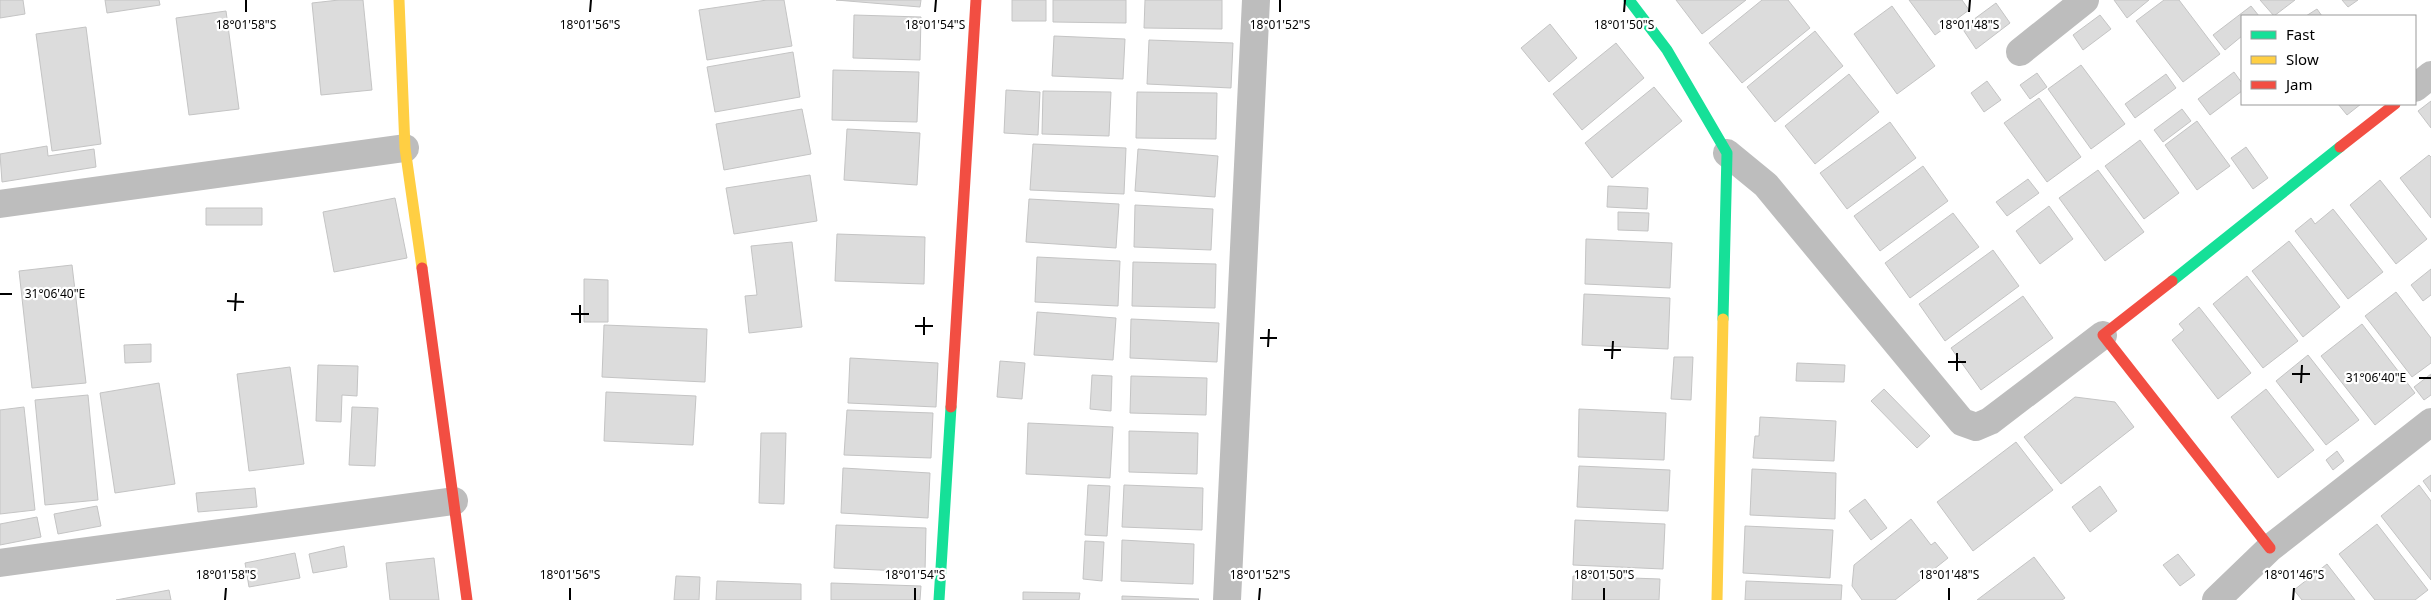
<svg xmlns="http://www.w3.org/2000/svg" width="2431" height="600" font-family="'Noto Sans',sans-serif">
<style>
.building{fill:#dcdcdc;stroke:#c4c4c4}
.lines{fill:none;stroke-linecap:round;stroke-linejoin:round}
.street{stroke:#bdbdbd;stroke-width:28}
.fast{stroke:#16e098;stroke-width:11}
.slow{stroke:#ffcf43;stroke-width:11}
.jam{stroke:#f24e42;stroke-width:11}
.ticks{fill:none;stroke:#000;stroke-width:2}
.ticks-label{font-size:12px;text-anchor:middle;fill:#000;stroke:#fff;stroke-width:4.5;stroke-linejoin:round;paint-order:stroke}
</style>
<rect width="100%" height="100%" fill="#fff"/>
<path class="building" d="M0,0H23L25,14L0,18Z
M105,0H159L160,5L107,13Z
M339,0H363L372,90L321,95L312,3Z
M767,0H784L792,46L707,60L699,10Z
M836,0H921L920,7Z
M1012,0H1046V21H1012Z
M1053,0H1126V23L1053,22Z
M1145,0H1222V29L1144,28Z
M1676,0H1746L1702,34Z
M1762,0H1788L1810,28L1742,83L1709,43Z
M1909,0H1962L1969,10L1935,35Z
M2114,0H2149L2127,18Z
M2164,0H2179L2220,54L2183,82L2136,21Z
M2260,0H2295L2274,16Z
M2342,0H2358L2348,7Z
M1996,3L2010,23L1976,49L1962,28Z
M1892,6L1935,66L1897,94L1854,34Z
M2251,6L2259,16H2242V36L2225,50L2213,35Z
M2317,9L2322,16H2306Z
M226,11L239,109L189,115L176,18Z
M854,15L921,17L920,60L853,58Z
M2100,15L2111,29L2083,50L2073,35Z
M1550,24L1577,58L1549,82L1521,48Z
M86,27L101,144L52,151L36,34Z
M1815,31L1843,66L1775,122L1747,87Z
M1054,36L1125,39L1123,79L1052,76Z
M1149,40L1233,43L1231,88L1147,84Z
M1616,43L1644,78L1582,130L1553,94Z
M793,52L800,97L715,112L707,67Z
M2081,65L2125,124L2091,149L2048,89Z
M833,70L919,72L917,122L832,120Z
M2234,72L2242,83V91L2210,115L2198,99Z
M2037,73L2047,87L2030,99L2020,85Z
M1849,74L1879,112L1815,164L1785,126Z
M2166,74L2176,88L2135,118L2125,104Z
M1987,81L2001,100L1984,112L1971,93Z
M1654,87L1682,121L1612,178L1585,143Z
M1006,90L1040,92L1038,135L1004,133Z
M1043,91L1111,92L1109,136L1042,134Z
M1137,92L1217,93L1216,139L1136,138Z
M2039,98L2081,157L2047,182L2004,123Z
M2431,101V128L2418,111Z
M2338,104H2361L2347,115Z
M802,109L811,154L724,170L716,124Z
M2182,109L2191,121L2163,142L2154,130Z
M2197,121L2230,166L2197,190L2165,145Z
M1890,122L1916,158L1847,209L1820,173Z
M847,129L920,133L917,185L844,180Z
M2140,140L2179,193L2144,219L2105,166Z
M1033,144L1126,148L1124,194L1030,190Z
M47,146L48,156L94,149L96,167L2,182L0,154Z
M2246,147L2268,178L2253,189L2231,158Z
M1138,149L1218,156L1215,197L1135,191Z
M2429,155L2431,157V218L2400,178Z
M1923,166L1948,201L1880,251L1854,216Z
M2098,170L2144,232L2105,261L2059,198Z
M810,175L817,221L734,234L726,188Z
M2028,179L2039,193L2007,216L1996,202Z
M2380,180L2427,239L2396,264L2350,205Z
M1608,186L1648,188L1647,209L1607,207Z
M395,198L407,258L334,272L323,212Z
M1029,199L1119,204L1116,248L1026,242Z
M1135,205L1213,209L1211,250L1134,247Z
M2049,206L2073,239L2040,264L2016,231Z
M206,208H262V225H206Z
M2333,209L2383,272L2348,299L2295,231L2311,218L2315,224Z
M1618,212L1649,213L1648,231L1618,230Z
M1953,213L1979,247L1910,298L1885,263Z
M837,234L925,237L924,284L835,281Z
M1586,239L1672,243L1670,288L1585,284Z
M2289,241L2340,307L2303,337L2252,271Z
M792,242L802,327L749,333L745,296L757,295L751,246Z
M1993,250L2019,286L1945,341L1919,304Z
M1037,257L1120,261L1118,306L1035,302Z
M1133,262L1216,264L1215,308L1132,306Z
M72,265L86,383L32,388L19,271Z
M2431,269V295L2423,301L2411,285Z
M2247,276L2298,341L2263,368L2213,304Z
M584,279L608,280V322H584Z
M2396,292L2431,338V363L2412,377L2365,316Z
M1584,294L1670,298L1668,349L1582,345Z
M2023,296L2053,338L1981,390L1951,348Z
M2199,307L2251,373L2218,399L2172,340L2184,330L2179,324Z
M1037,312L1116,318L1113,360L1034,355Z
M1131,319L1219,323L1217,362L1130,358Z
M2362,324L2415,393L2375,425L2321,356Z
M604,325L707,329L705,382L602,377Z
M151,344V362L125,363L124,345Z
M2308,355L2359,420L2326,445L2276,381Z
M1674,357H1693L1691,400L1671,399Z
M850,358L938,363L936,407L848,403Z
M1000,361L1025,363L1022,399L997,397Z
M1797,363L1845,365L1844,382L1796,381Z
M318,365L358,366L357,396L342,395L341,422L316,421Z
M290,367L304,464L249,471L237,374Z
M2431,374V395L2424,400L2414,387Z
M1092,375L1112,376L1111,411L1090,409Z
M1131,376L1207,378L1206,415L1130,413Z
M159,383L175,484L115,493L100,393Z
M1884,389L1930,436L1917,448L1871,401Z
M2266,389L2314,450L2278,478L2231,417Z
M606,392L696,396L693,445L604,441Z
M88,395L98,500L45,505L35,400Z
M2075,397L2115,402L2134,427L2061,484L2024,437Z
M24,407L35,510L0,514V410Z
M352,407L378,408L375,466L349,465Z
M1579,409L1666,413L1664,460L1578,457Z
M847,410L933,413L931,458L844,455Z
M1760,417L1836,421L1834,461L1753,458L1755,436H1759Z
M1028,423L1113,427L1110,478L1026,474Z
M1129,431L1198,433L1197,474L1129,472Z
M761,433H786L784,504L759,503Z
M2016,442L2053,490L1973,551L1937,502Z
M2337,451L2344,461L2333,470L2326,460Z
M1579,466L1670,470L1668,511L1577,507Z
M843,468L930,473L928,518L841,513Z
M1752,469L1836,473L1835,519L1750,515Z
M2431,475V492L2423,481Z
M1088,485L1110,486L1107,536L1085,535Z
M1124,485L1203,488L1202,530L1122,527Z
M2419,485L2431,501V580L2381,516Z
M2100,486L2117,511L2090,532L2072,507Z
M255,488L257,507L198,512L196,493Z
M1865,499L1887,528L1871,540L1849,511Z
M97,506L101,526L58,534L54,514Z
M37,517L41,537L0,545V524Z
M1911,519L1931,545L1935,542L1948,558L1895,600H1862L1852,586L1854,565Z
M1575,520L1665,524L1663,569L1573,565Z
M2377,524L2428,590L2415,600H2375L2339,554Z
M836,525L926,528L925,572L834,568Z
M1745,526L1833,530L1830,578L1743,573Z
M1122,540L1194,544L1193,584L1121,581Z
M1085,541L1104,542L1102,581L1083,579Z
M344,546L347,567L313,573L309,554Z
M295,553L300,578L249,587L245,563Z
M2178,554L2195,575L2180,586L2163,565Z
M2034,557L2065,598L2062,600H1977Z
M434,558L439,600H390L386,563Z
M2327,564L2355,600H2302L2294,590Z
M676,576L700,577L699,600H674Z
M1573,576L1660,579L1659,600H1572Z
M717,581L801,584V600H716Z
M1746,581L1842,585L1841,600H1745Z
M831,583L921,586L920,600H831Z
M169,590L171,600H116Z
M1023,592L1080,593L1079,600H1023Z
M1122,596L1199,599L1198,600H1122Z"/>
<g class="lines">
<path class="street" d="M2020,52L2085,0
M2415,88L2431,75
M1727,153L1766,185L1962,422L1976,427L1990,421L2103,335
M0,204L405,148
M0,563L454,501
M1227,600L1256,0
M2216,600L2270,548L2431,422"/>
<path class="fast" d="M1629,0L1667,50L1727,153L1723,319
M2172,281L2340,147
M939,600L951,407"/>
<path class="slow" d="M399,0L405,148L422,268
M1717,600L1723,319"/>
<path class="jam" d="M2340,147L2395,104
M422,268L467,600
M2172,281L2103,335L2270,548
M951,407L976,0"/>
</g>
<path class="ticks" d="M246,12V0M590,12L591,0M935,12L936,0M1280,12V0M1624,12L1625,0M1969,12L1970,0M0,294H12M227,301L244,302M235,311L236,293M571,314H589M580,323V305M915,326H933M924,335V317M1260,338H1277M1268,347L1269,329M1604,350H1621M1612,359L1613,341M1948,362H1966M1957,371V353M2292,374H2310M2419,378H2431M2301,383L2302,365M225,600L226,588M570,600V588M915,600V588M1259,600L1260,588M1604,600V588M1949,600V588M2293,600L2294,588"/>
<g class="ticks-label">
<text x="246" y="29">18°01'58"S</text>
<text x="590" y="29">18°01'56"S</text>
<text x="935" y="29">18°01'54"S</text>
<text x="1280" y="29">18°01'52"S</text>
<text x="1624" y="29">18°01'50"S</text>
<text x="1969" y="29">18°01'48"S</text>
<text x="55" y="298">31°06'40"E</text>
<text x="2376" y="382">31°06'40"E</text>
<text x="226" y="579">18°01'58"S</text>
<text x="570" y="579">18°01'56"S</text>
<text x="915" y="579">18°01'54"S</text>
<text x="1260" y="579">18°01'52"S</text>
<text x="1604" y="579">18°01'50"S</text>
<text x="1949" y="579">18°01'48"S</text>
<text x="2294" y="579">18°01'46"S</text>
</g>
<rect x="2241" y="15" width="175" height="90" fill="#ffffff" stroke="#999999"/>
<rect x="2251" y="31" width="25" height="8" fill="#16e098" stroke="#999999"/>
<text x="2286" y="40" font-size="15" fill="#000000">Fast</text>
<rect x="2251" y="56" width="25" height="8" fill="#ffcf43" stroke="#999999"/>
<text x="2286" y="65" font-size="15" fill="#000000">Slow</text>
<rect x="2251" y="81" width="25" height="8" fill="#f24e42" stroke="#999999"/>
<text x="2286" y="90" font-size="15" fill="#000000">Jam</text>
</svg>
